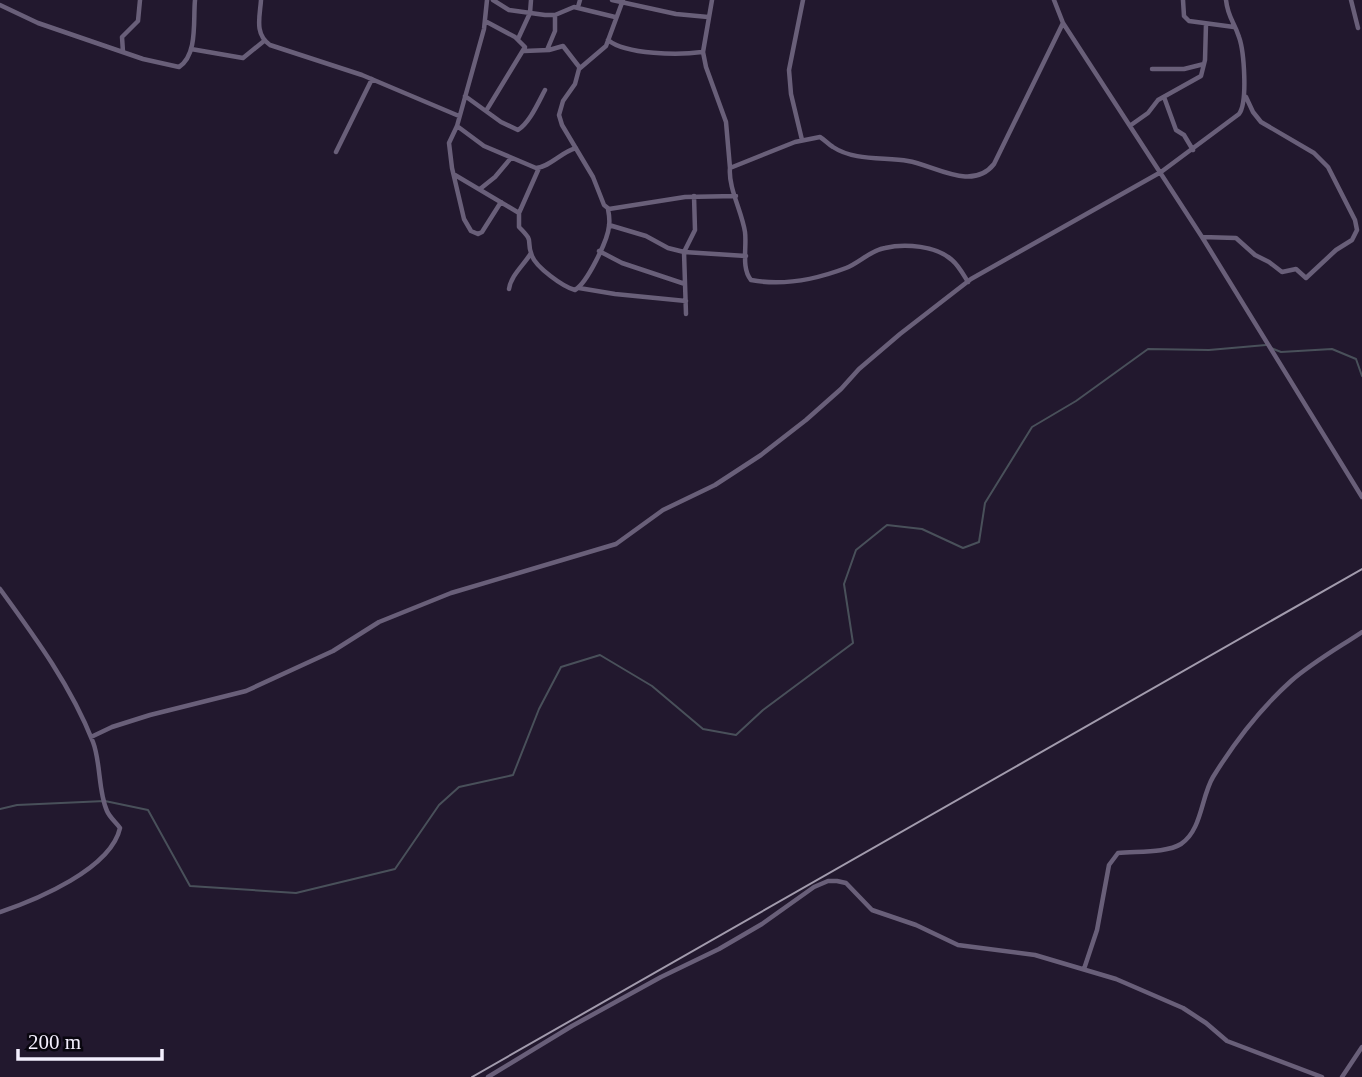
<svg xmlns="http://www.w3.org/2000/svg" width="1362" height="1077" font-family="'Times New Roman',serif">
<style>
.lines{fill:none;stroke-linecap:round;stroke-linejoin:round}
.stream{stroke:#49505a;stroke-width:2}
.street{stroke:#695f79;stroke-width:4.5}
.rail{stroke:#a29bad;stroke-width:2}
</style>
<rect width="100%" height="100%" fill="#22182e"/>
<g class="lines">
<path class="stream" d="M1271,348L1281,352L1332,349L1356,359L1362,376
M0,809L17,805L105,801L148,810L190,886L296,893L395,869L439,805L459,787L513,775L539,709L561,667L600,655L652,686L703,729L736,735L763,710L853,643L844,584L856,550L887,525L922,529L963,548L979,542L985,503L1032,427L1076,401L1148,349L1209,350L1266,345"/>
<path class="street" d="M261,0C260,16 254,34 270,45L362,75L459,116
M487,0L484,29L457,126L449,143L452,168L464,219L471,231L478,234L482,232L501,202
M493,0L509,10L545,15H555L574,7L615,17
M612,0L676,14L708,17
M623,0L606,46L579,69L575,84L563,101L559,115L562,125L593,177L604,205L609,209L685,197L736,196
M712,0L703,52L706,67L726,122L730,168
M1054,0L1063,23L1202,237L1362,497
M1183,0L1184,16L1189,21L1234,27
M1351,0L1358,28
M0,5L38,23L143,59L179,67C198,55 193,20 195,0
M578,7L580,0
M485,21L515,37L525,47L486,111
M518,39L530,13L531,0
M608,40C626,55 680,55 702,52
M191,49L243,58L264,41
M547,50L555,31V15
M524,51L549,50L563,46L580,68
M123,52L122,37L138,21L140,0
M1152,69H1184L1204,64
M465,96L501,122L518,130C530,122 538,103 545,90
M1164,97L1176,130L1184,135L1193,150
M1131,125L1148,113L1158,100L1201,76L1205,60L1206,24
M457,126L484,146L536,168C550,167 561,152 576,148
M802,140L791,94L789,70L803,0
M336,152L372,79
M455,175L519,213L539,168
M480,189L495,177L511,158
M519,213V227C536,244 525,238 532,256C536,267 563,287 575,290C587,283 608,240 609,226C610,220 609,214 608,209
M609,225L646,236L668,248L684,252L746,256
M1202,237L1236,238L1255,255L1269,262L1282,272L1296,269L1306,278L1336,250L1352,240L1357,230L1355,220L1328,167L1314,153L1261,122L1253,112L1246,97
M599,251L622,263L685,284
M968,282C963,274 959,266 952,260C937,246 905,243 885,248C871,250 859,263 846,268C817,279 782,286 751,280C741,268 747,247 745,232C742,212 728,187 730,168L795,142L820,137C825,140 828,144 833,147C854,161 884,157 908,161C934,165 972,192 994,164L1063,23
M579,288L615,294L686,301
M509,289C511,275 524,265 531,253
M686,314L684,252L695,230L694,196
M0,589C35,637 71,686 93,742C101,763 98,791 107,811C110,818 116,822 120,828C111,869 36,900 0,912
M91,737L112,727L150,715L246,691L333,651L379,622L451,593L616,544L663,510L715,485L761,455L806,420L841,389L859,369L900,334L971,279L1161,172L1239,114C1248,102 1244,51 1239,37C1234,21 1228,18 1226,0
M1084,969L1097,930L1109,865L1118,853C1136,851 1167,853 1181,844C1202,830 1201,797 1213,777C1234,743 1261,708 1291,681C1313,662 1338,648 1362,632
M488,1077L572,1026L661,977L719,949L762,924L814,887L828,881H837L846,883L872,910L916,925L958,945L1035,955L1116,979L1183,1008L1206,1023L1227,1041L1322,1077
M1342,1077L1362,1047"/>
<path class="rail" d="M472,1077L1362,569"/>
</g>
<path d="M18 1049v10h144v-10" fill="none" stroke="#f4effe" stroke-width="3.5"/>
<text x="28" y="1049" font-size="21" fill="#f4effe" stroke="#09060f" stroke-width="5" paint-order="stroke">200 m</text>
</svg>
